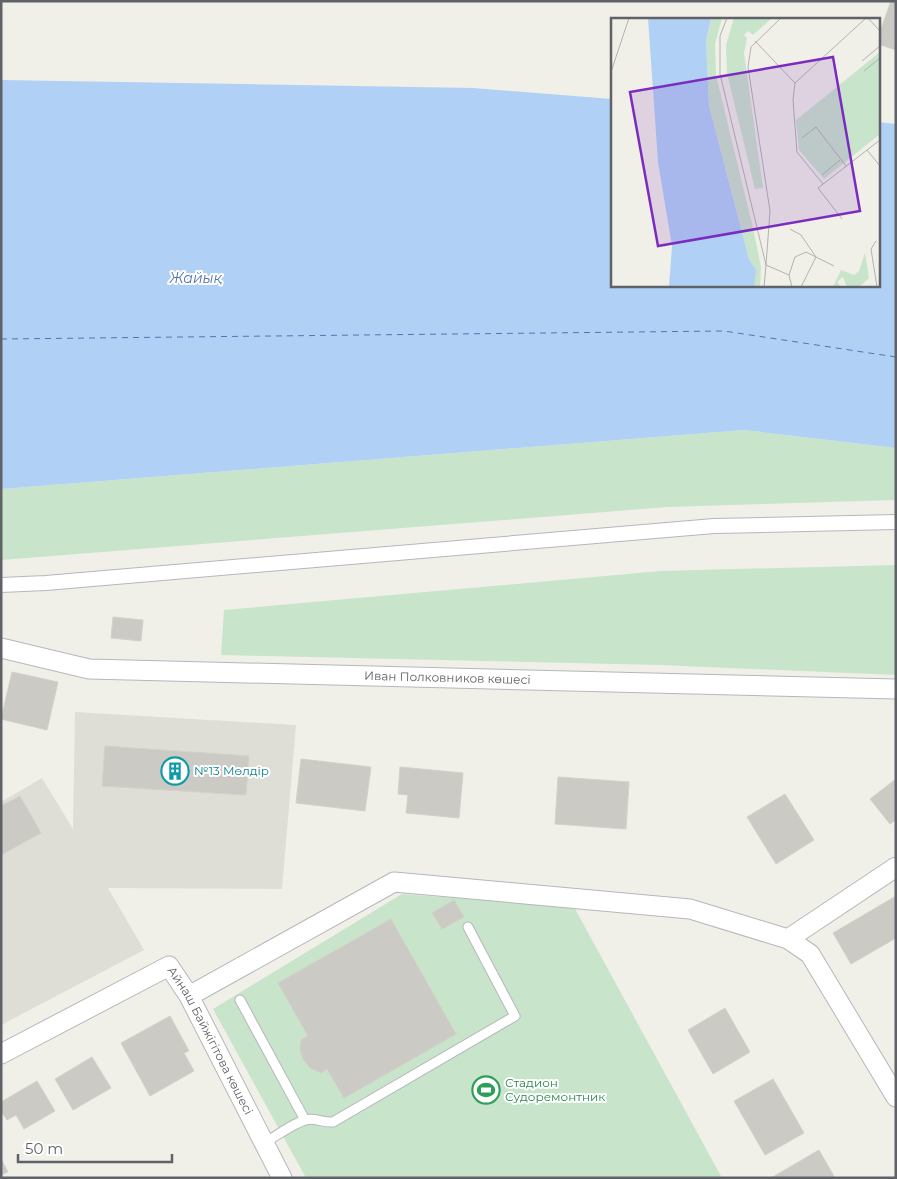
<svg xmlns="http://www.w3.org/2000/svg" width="897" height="1179" font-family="Montserrat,sans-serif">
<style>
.education{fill:#dfded6}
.green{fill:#c8e4cb}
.water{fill:#b1d0f6}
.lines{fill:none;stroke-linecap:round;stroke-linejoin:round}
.ferry{stroke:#5275b0;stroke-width:1;stroke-dasharray:6 5;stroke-linecap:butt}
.building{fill:#cbcac4;stroke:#d4d1c7}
.service-casing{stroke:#b5b7bb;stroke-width:11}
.pedestrian-casing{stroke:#b5b7bb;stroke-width:16}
.minor-casing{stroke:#b5b7bb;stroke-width:21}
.service{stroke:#fff;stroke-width:9}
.pedestrian{stroke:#fff;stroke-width:14}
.minor{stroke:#fff;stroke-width:19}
.labels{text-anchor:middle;stroke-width:4;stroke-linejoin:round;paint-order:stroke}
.street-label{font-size:12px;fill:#5f6266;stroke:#fff}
.culture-label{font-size:12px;fill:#0d838f;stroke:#fff;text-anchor:start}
.leisure-label{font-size:12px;fill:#27864d;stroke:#fff;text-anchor:start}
.water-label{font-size:14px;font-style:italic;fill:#5275b0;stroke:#fff}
.inset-river{fill:none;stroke:#b1d0f6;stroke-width:2.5}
.inset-road{fill:none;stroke:#b2b3b0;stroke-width:1}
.view{fill:#7b2cbf;fill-opacity:0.15;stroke:#7b2cbf;stroke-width:2.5}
.inset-edge{fill:none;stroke:#5f6266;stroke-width:2.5}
</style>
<rect width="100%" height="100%" fill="#f0efe8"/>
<path class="education" d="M75,712L296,725L282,889L108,888L144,950L1,1025V802L42,778L73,829Z"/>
<path class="green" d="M744,430L896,448V500L667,507L1,560V489Z
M896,565V675L660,665L221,655L224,610L661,571Z
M402,894L574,907L722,1178H306L213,1009Z"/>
<path class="water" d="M1,80L473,88L612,99V285H878V122L896,124V448L744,430L1,489Z"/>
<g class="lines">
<path class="ferry" d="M1,339L724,331L896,357"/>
</g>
<path class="building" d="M891,1H896V50L878,44V37Z
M113,617L143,620L141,641L111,638Z
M12,672L58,682L47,730L1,719Z
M105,746L249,756L246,795L102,786Z
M301,759L371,767L365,811L296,803Z
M400,767L463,773L459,818L406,813L408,795L398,794Z
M558,777L629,782L626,829L555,824Z
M896,779V820L890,824L870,799Z
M785,794L814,840L776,864L747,817Z
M20,796L41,833L1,855V806Z
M896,896V938L851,964L833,933Z
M454,900L464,917L442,929L432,913Z
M391,919L456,1034L344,1098L327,1069L321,1073L310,1068L303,1059L300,1049L301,1040L308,1036L278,983Z
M725,1008L750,1052L713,1074L688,1030Z
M170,1016L189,1051L184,1053L194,1071L150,1096L121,1043Z
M92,1057L111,1088L73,1110L55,1079Z
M773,1079L804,1133L765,1155L734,1101Z
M37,1081L55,1111L24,1129L16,1115L7,1120L1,1111V1102Z
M819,1150L835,1178H771Z
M1,1159L8,1172L1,1175Z"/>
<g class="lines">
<g class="service-casing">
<path id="service" d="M240,1000L305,1120
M264,1143C275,1137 295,1122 306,1120C315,1117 322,1123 333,1122L515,1016L468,927"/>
</g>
<g class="pedestrian-casing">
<path id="pedestrian" d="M1,585L46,583L714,526L896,522"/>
</g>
<g class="minor-casing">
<g id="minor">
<path id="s1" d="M1,648L89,669L896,689"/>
<path d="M788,939L896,867"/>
<path d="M189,996L394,882L690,909L788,939L810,954L896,1097"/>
<path id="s2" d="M1,1054L169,966L189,996L282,1178"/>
</g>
</g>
<use href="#service" class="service"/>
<use href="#pedestrian" class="pedestrian"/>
<use href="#minor" class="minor"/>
</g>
<defs>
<g id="building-ring" transform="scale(1.4375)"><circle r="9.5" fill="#fff" stroke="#0f9aa8" stroke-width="1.5"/><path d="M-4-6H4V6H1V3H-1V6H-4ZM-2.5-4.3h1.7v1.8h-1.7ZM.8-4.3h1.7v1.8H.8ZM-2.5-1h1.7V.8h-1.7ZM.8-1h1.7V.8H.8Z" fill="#0f9aa8"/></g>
<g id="stadium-ring" transform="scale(1.4375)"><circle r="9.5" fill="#fff" stroke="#2e9e5b" stroke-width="1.5"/><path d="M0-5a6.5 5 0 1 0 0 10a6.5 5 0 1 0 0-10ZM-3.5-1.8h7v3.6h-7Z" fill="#2e9e5b"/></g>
</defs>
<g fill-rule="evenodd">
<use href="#building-ring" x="175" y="771"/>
<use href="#stadium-ring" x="486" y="1090"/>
</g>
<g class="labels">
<g class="street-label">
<text dy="4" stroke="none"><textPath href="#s1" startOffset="449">Иван Полковников көшесі</textPath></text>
<text dy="4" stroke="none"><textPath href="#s2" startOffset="275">Айнаш Байжігітова көшесі</textPath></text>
</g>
<g class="culture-label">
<text x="194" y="775">№13 Мөлдiр</text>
</g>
<g class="leisure-label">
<text x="505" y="1087">Стадион<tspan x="505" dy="14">Судоремонтник</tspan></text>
</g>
<g class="water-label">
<text x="196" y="283">Жайық</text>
</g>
</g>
<g transform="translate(611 18)">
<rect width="269" height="269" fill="#f0efe8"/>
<path d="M100,0H111L104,26L105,57L142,210L150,249L149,269H143L142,247L138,241L98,88L95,23ZM123,0H161L142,17L137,13L133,17L136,20L133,35L152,170L144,171L116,55L115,27ZM269,34V116L213,161L188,132L185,102ZM254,235L258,260L248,269H236L232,259L226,264L230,269H222L230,252L243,257L248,253Z" fill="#c8e4cb"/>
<path d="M37,0H100L95,23L98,88L138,241L145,252L143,269H58L61,228L47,144Z" fill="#b1d0f6"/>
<path class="inset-river" d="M79,0L81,94L108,235L142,269"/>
<path class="inset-road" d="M116,0L109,18V56L155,247L153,269M170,0L140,29L137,49L159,193L155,247L178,257M257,0L269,13M144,23L184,65M251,43L269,28M253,53L269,40M0,54L18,0M191,120L205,109L235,148M256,132L269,148M211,157L229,142M212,166L186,134L182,82L184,65L255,0M231,201L207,170L269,122M179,211L190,217L205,239L223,248M265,223L260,231L266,269M181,269L178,257L184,239L195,234L205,239L190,269"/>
<path class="view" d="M222,39L249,193L47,228L19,74Z"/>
<rect width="269" height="269" class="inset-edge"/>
</g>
<rect width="897" height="1179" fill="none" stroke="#5f6266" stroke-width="5"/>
<path d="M18 1154v8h154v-8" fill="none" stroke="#5f6266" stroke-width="2.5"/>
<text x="25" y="1154" font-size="15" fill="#5f6266" stroke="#ffffff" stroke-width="4" paint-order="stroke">50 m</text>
</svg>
